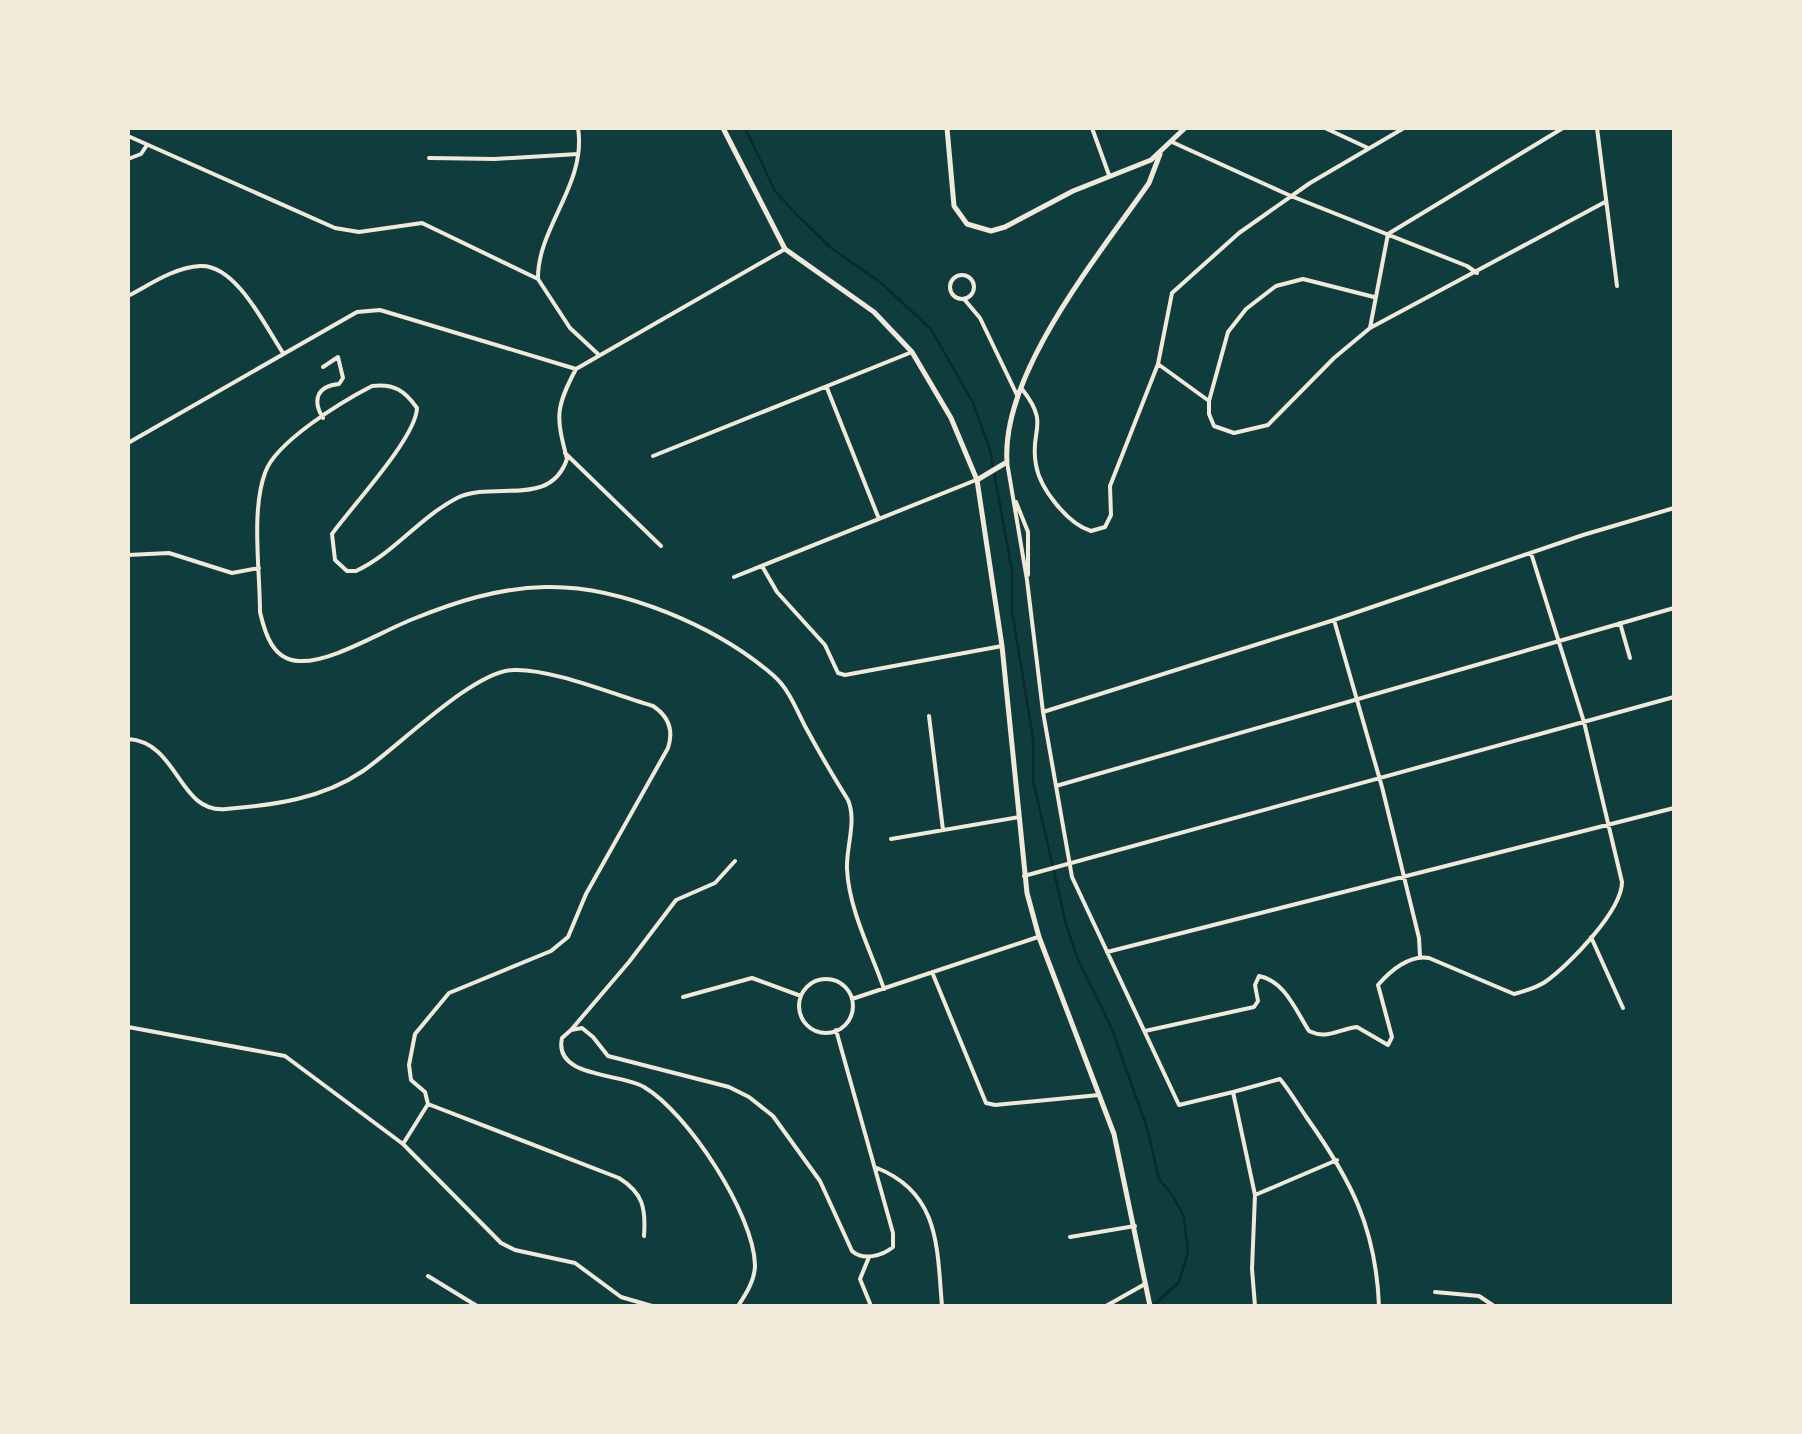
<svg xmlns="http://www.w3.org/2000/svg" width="1802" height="1434" font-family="'Varela Round',sans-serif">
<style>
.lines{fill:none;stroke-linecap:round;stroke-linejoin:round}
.stream{stroke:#0a2a2b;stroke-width:2.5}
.minor{stroke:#f1e9da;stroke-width:4}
.tertiary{stroke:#f1e9da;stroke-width:5}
.secondary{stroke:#f1e9da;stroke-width:5}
</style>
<rect width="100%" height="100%" fill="#0f3d3e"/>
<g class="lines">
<path class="stream" d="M745,128L775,191L796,214L830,247L881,283L931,329L973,403L990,450L1012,571V611L1033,738V780L1066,924L1077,957L1112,1029L1147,1128L1159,1179L1173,1196L1184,1217L1188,1252L1179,1282L1153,1306"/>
<path class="minor" d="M578,128C587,184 537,228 538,279L570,328L598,354
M1092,128L1109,175
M1325,128L1368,148
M1597,128L1617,286
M128,136L335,228L359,232L422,223L538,279
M1172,142L1291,196L1467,266L1477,273
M429,158L495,159L578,154
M128,159L141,154L147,145
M950 287a12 12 0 1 1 24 0a12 12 0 1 1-24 0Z
M128,296C149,285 175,267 200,266C236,264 265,326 283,353
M964,299L980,318L1017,395
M1370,328L1388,234L1563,128
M1158,364L1209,401V414L1214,426L1234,433L1268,425L1334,358L1370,328L1605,202
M323,367L338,357L343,378L339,384C317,386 312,400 323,418
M576,369C555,408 556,417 567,459C550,509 494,480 457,498C420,517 393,554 356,571H347L335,560L332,534C352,506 416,438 417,408C405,391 394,383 372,386C343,401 275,442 265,473C251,511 260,571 260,612C265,634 273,660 299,661C331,663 382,631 413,619C455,602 498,588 545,587C621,585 718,627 774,676C789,689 797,711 806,728C819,752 833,776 848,800C857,821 846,847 847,869C849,910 871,951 884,989
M827,388L879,519
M1022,389C1051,426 1029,429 1036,465C1040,489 1068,524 1091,531L1105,527L1111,515L1110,486L1158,364L1172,293L1239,233L1310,183L1404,128
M1209,401L1228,332L1246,309L1276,286L1303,279L1374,297
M128,443L357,312L380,310L576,369L785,249
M565,453L661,546
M653,456L912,352
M1007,462L1027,580L1043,712L1072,877L1179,1105L1233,1092L1255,1195L1252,1269L1255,1306
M1016,502L1028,532V575
M128,555L169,553L232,573L259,568
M762,566L777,592L825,645L838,673L845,675L1002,646
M734,577L976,480
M1334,620L1382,787L1419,938L1420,956
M1620,623L1630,658
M1043,712L1334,620L1583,535L1674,508
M929,716L943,830
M128,739C179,742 178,814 226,809C274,805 322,799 363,771C398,747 473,671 513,670C550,668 615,695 653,706C668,716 674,730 668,748L586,894L568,937L551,951L449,993L415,1034L409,1065L411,1080L425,1092L428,1104L403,1144L501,1243L515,1250L575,1263L621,1297L652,1306
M1056,786L1674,608
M891,839L1019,817
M1024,876L1674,697
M1591,937L1623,1008
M1107,952L1674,808
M932,972L986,1103L995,1105L1099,1095
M799 1006a27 27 0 1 1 54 0a27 27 0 1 1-54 0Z
M683,997L752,978L801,996
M852,999L1038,937
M128,1027L285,1056L403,1144
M571,1030L629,962L676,900L715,883L735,861
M1145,1031L1254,1007L1258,1001L1255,985L1259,976C1285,981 1296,1011 1309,1031C1327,1040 1339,1029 1357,1027L1388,1045L1392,1037L1378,985C1390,971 1410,954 1429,958L1514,994C1525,991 1536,988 1545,982C1568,966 1622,911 1622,882L1584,722L1531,553
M1233,1092L1280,1079C1290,1091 1298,1105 1307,1118C1351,1180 1376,1228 1379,1306
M428,1104L619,1178C643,1193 646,1208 644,1236
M877,1168C940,1193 937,1248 942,1306
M1255,1195L1337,1160
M1070,1237L1135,1226
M869,1257L860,1279L871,1306
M428,1276L477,1306
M1435,1292L1479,1296L1494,1306
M738,1306C746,1294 755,1280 755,1265C754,1214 687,1112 644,1087C621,1073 553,1078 562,1038L571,1030L582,1028L593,1037L608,1056L729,1087L749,1097L773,1116L820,1181L852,1251C863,1261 882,1256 893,1247V1233L836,1030
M1106,1306L1145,1284"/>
<path class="tertiary" d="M977,480L1007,462C1001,373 1099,255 1149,183L1160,154"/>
<path class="secondary" d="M723,128L785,249L874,312L912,352L951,418L977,480L1002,646L1027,893L1039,937L1114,1134L1150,1306
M947,128L954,206L967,224L991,231L1005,227L1073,191L1151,160L1185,128"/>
</g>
<rect width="1802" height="1434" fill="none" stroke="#f1e9da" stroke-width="260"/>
</svg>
